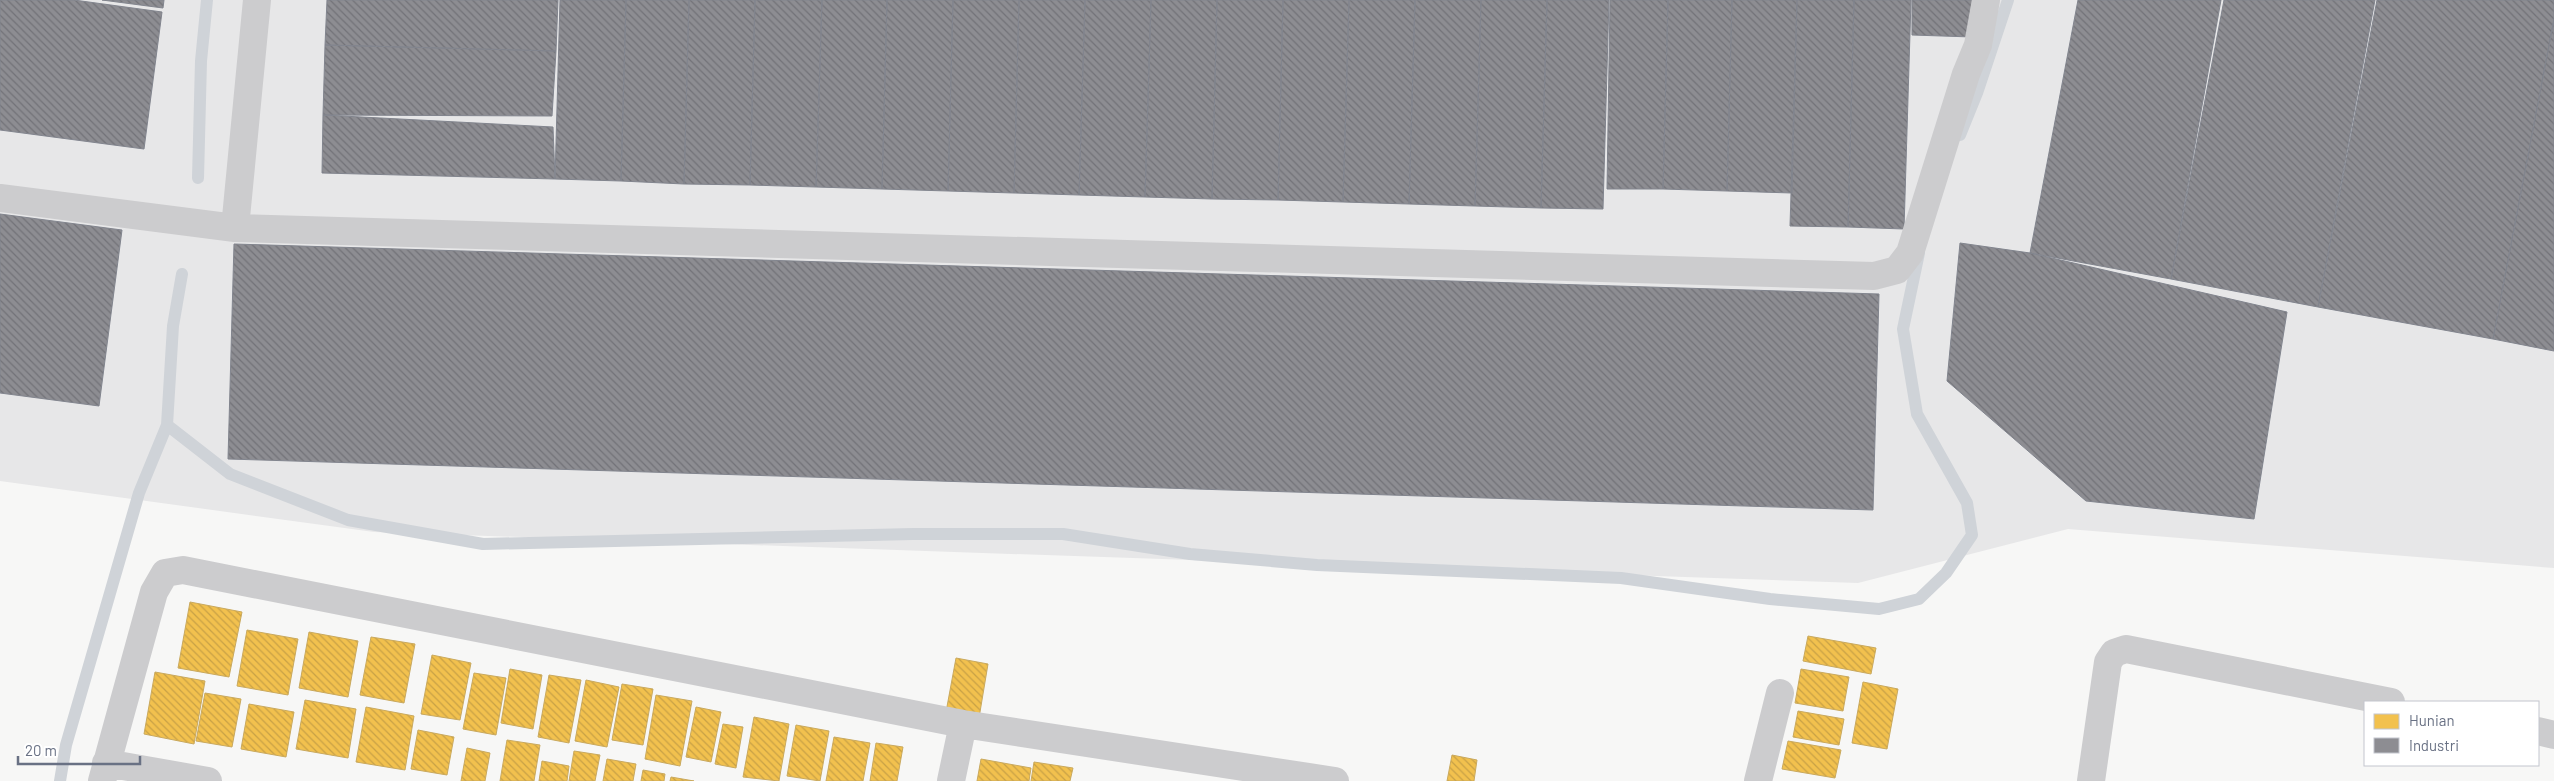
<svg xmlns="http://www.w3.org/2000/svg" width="2554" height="781" font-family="Barlow,sans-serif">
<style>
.built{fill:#e7e7e8}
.homes{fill:url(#homes-back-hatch);stroke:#c9a95e}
.industry{fill:url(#industry-back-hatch);stroke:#82858e}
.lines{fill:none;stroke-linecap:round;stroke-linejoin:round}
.stream{stroke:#cfd3d8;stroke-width:12}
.minor{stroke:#ccccce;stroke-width:28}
</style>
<defs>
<pattern id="homes-back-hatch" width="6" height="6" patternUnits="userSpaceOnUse" patternTransform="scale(1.25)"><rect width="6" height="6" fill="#f2c14e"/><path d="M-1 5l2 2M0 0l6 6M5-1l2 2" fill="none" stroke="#c8a146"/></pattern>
<pattern id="industry-back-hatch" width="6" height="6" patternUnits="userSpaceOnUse" patternTransform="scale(1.25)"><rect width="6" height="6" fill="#8d8d92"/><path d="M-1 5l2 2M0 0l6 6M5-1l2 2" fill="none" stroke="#727278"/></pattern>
</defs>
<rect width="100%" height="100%" fill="#f7f7f6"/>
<path class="built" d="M0,0H2554V568L2068,529L1858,583L374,532L0,481Z"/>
<path class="homes" d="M190,602L242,612L229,677L178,668Z
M247,630L298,639L288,695L237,686Z
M309,632L358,641L348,697L299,688Z
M1808,636L1876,648L1871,674L1803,661Z
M371,637L415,644L404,703L360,695Z
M432,655L471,663L460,720L421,714Z
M956,658L988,664L979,718L946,712Z
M510,669L542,675L533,729L501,723Z
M1801,669L1849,677L1843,711L1795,703Z
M155,672L205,681L194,744L144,734Z
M474,673L506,678L496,735L463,729Z
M549,675L581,680L569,743L538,737Z
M586,680L619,687L607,747L575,741Z
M1863,682L1898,689L1887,749L1852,743Z
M622,684L653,689L643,745L612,740Z
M205,693L241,699L232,747L196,741Z
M656,695L692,701L680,766L645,759Z
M305,700L356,709L348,758L296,749Z
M249,704L294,712L286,757L241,749Z
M366,707L414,716L405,770L356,762Z
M696,707L721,712L711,762L686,757Z
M1798,711L1844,719L1839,745L1793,737Z
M754,717L789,724L779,781L743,777Z
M723,724L743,727L736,768L715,764Z
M796,725L829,731L820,781L787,776Z
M418,730L454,737L447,775L411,769Z
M834,737L870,743L863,781H826Z
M507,740L540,745L534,781H500Z
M1788,741L1841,750L1835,778L1782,769Z
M876,743L903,747L897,781H870Z
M467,748L490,753L485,781H461Z
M574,751L600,755L595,781H569Z
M1452,755L1477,760L1474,781H1447Z
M607,759L636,764L633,781H603Z
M981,759L1031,768L1029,781H977Z
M542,761L569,766L567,781H539Z
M1034,762L1073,768L1070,781H1031Z
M643,770L665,774L664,781H641Z
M671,777L694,781H670Z"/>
<path class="industry" d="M0,0H74L162,12L144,149L0,130Z
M102,0H164L163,8Z
M327,0H558L556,51L325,45Z
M560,0H626L621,181L555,179Z
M626,0H689L684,184L621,181Z
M689,0H755L750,185L684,184Z
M755,0H822L816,187L750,185Z
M822,0H887L882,189L816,187Z
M887,0H953L948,191L882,189Z
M953,0H1019L1014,193L948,191Z
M1019,0H1085L1079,195L1014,193Z
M1085,0H1151L1145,197L1079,195Z
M1151,0H1217L1212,199L1145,197Z
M1217,0H1283L1278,200L1212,199Z
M1283,0H1349L1343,202L1278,200Z
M1349,0H1415L1409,204L1343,202Z
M1415,0H1481L1475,206L1409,204Z
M1481,0H1547L1541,208L1475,206Z
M1547,0H1609L1603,209L1541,208Z
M1610,0H1668L1663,189H1607Z
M1668,0H1732L1727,191L1663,189Z
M1732,0H1797L1792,193L1727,191Z
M1797,0H1854L1848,227L1790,226Z
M1854,0H1911L1904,229L1848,227Z
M1912,0H1973L1972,37L1912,35Z
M2078,0H2221L2171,279L2030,253Z
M2224,0H2375L2318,307L2171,279Z
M2377,0H2554V19L2493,339L2318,307Z
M2554,19V351L2493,339Z
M325,45L556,51L552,116L323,115Z
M323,115L553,127L555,179L322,173Z
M0,214L122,230L99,406L0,393Z
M1960,243L2030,253L2287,312L2254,519L2086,501L1947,381Z
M234,244L1879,294L1873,510L228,459Z"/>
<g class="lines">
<path class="stream" d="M1960,135L1977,93L2008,0
M198,178L201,61L207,0
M167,425L230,474L348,520L483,544L913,534H1063L1190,554L1317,565L1621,578L1770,599L1879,609L1919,599L1946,573L1972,535L1967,503L1917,414L1903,329L1919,253
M60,781L66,745L139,493L167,425L173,326L182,274"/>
<path class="minor" d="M0,198L235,228L1874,276L1897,270L1910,253L1966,74L1978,45L1986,0
M235,228L257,0
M2538,731L2554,735
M106,763L208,781
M102,781L154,592L165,573L183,570L963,724L1335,781
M951,781L963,724
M1758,781L1780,693
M2091,781L2108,662L2114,653L2126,649L2391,702"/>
</g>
<rect x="2364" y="701" width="175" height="65" fill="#ffffff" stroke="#c3c6ce"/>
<rect x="2374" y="714" width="25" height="15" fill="#f2c14e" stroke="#c3c6ce"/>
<text x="2409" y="726" font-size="15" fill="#697184">Hunian</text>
<rect x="2374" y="738" width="25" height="15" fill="#8d8d92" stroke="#c3c6ce"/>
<text x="2409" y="751" font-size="15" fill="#697184">Industri</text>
<path d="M18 756v8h122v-8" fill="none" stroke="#697184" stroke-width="2.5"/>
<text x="25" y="756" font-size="15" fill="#697184" stroke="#ffffff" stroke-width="4" paint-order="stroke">20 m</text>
</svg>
